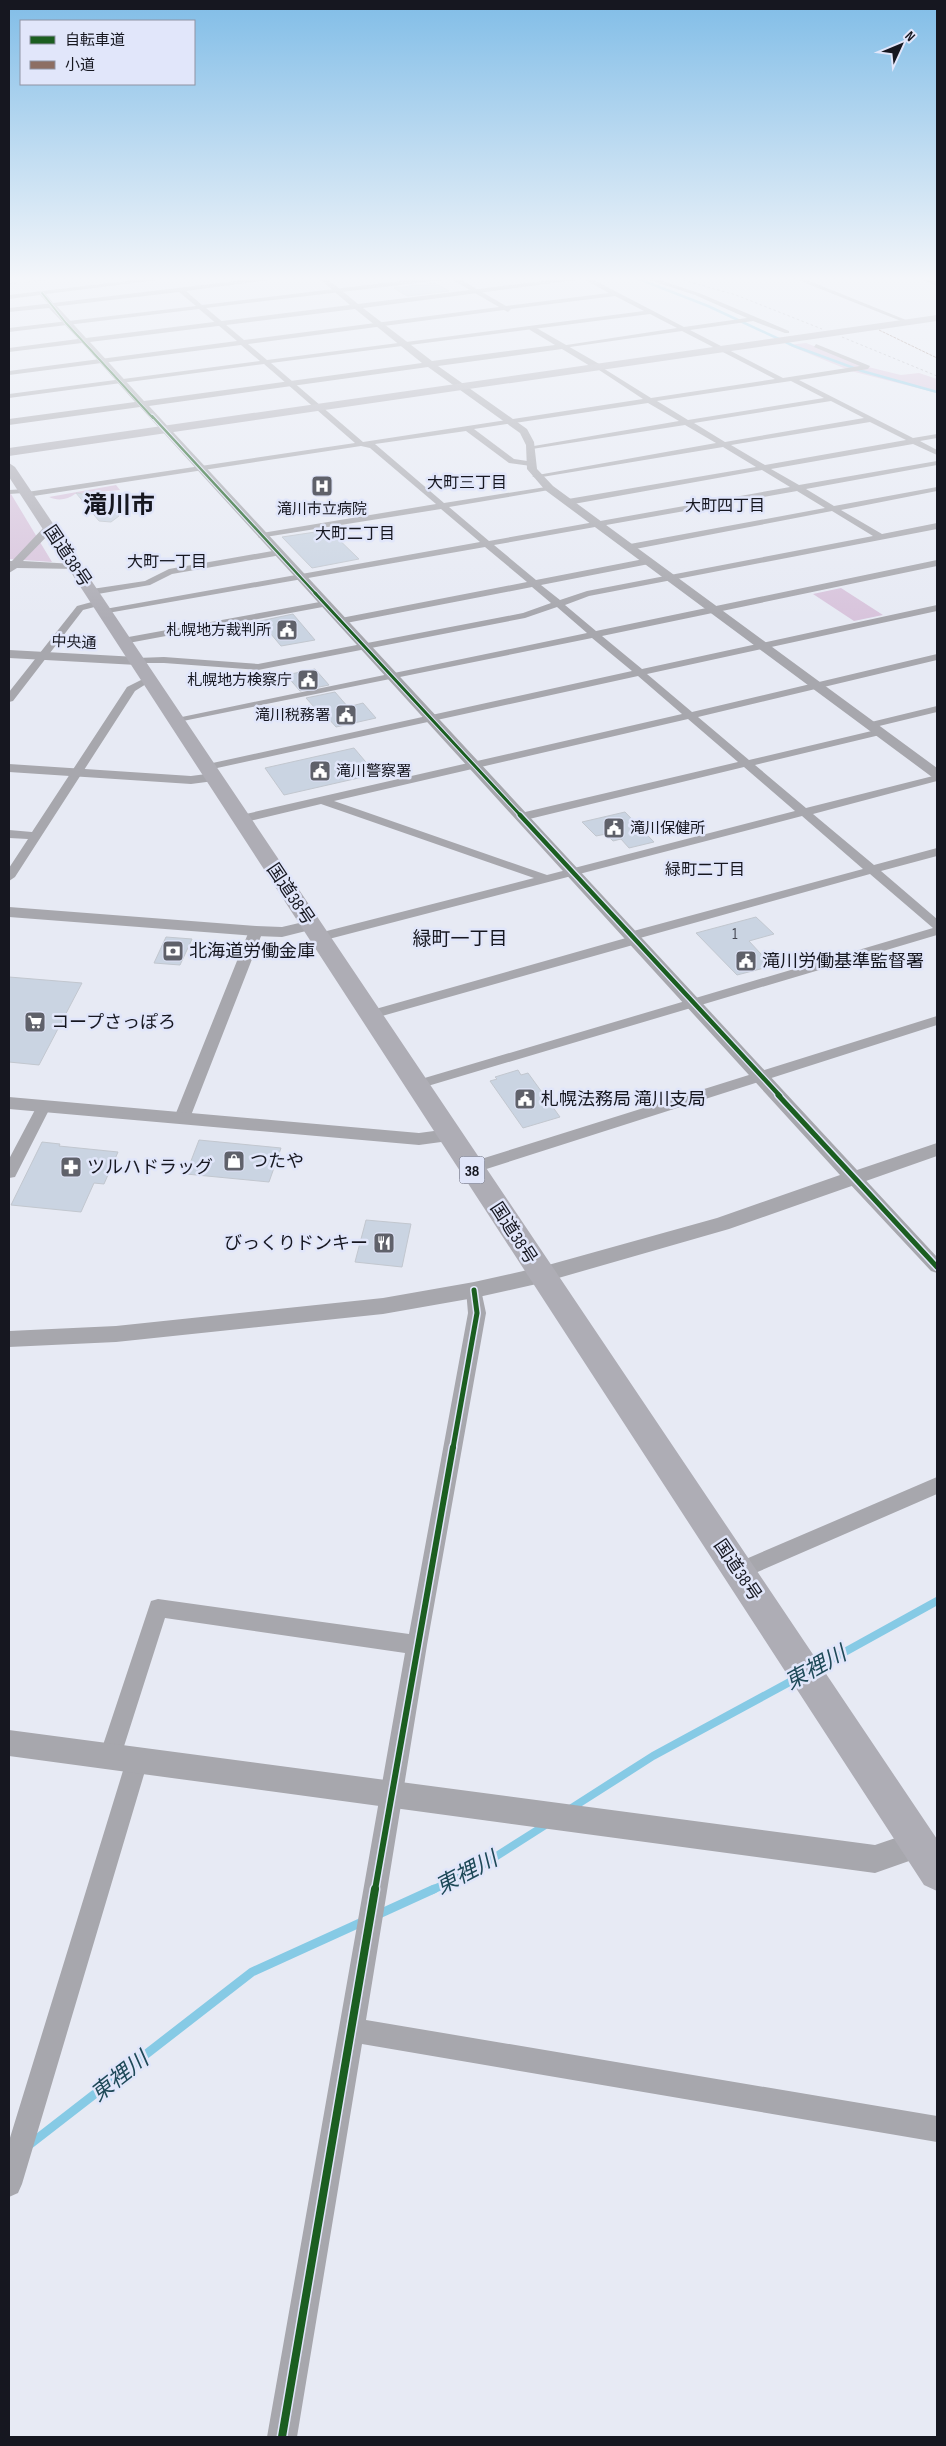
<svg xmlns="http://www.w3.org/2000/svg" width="946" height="2446" font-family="'Sofia Sans Condensed','Noto Sans JP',sans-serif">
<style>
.green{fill:#d8c4dc}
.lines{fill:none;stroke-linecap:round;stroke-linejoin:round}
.stream-far2{stroke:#86cae5;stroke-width:2.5}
.stream-far1{stroke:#86cae5;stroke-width:8}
.stream{stroke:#86cae5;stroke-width:9}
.building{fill:#cad4e2;stroke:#c2c7cf}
.minor{fill:#a7a7ad;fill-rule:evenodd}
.tertiary{fill:#a7a7ad;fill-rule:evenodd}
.trunk{fill:#aeadb5;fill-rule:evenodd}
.rail{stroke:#aeaeb5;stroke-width:1;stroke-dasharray:2.5 2.5;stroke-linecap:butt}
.quiet{stroke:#8d6e63;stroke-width:1;stroke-dasharray:3 1;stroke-linecap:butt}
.cycleway-far6-casing{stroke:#e1e6fa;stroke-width:3}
.cycleway-far5-casing{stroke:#e1e6fa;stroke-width:4.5}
.cycleway-far4-casing{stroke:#e1e6fa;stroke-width:5}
.cycleway-far3-casing{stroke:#e1e6fa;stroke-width:7}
.cycleway-far2-casing{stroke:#e1e6fa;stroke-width:8}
.cycleway-far1-casing{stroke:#e1e6fa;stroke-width:9}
.cycleway-casing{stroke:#e1e6fa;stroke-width:11}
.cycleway-far6{stroke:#1b5e20;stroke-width:2}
.cycleway-far5{stroke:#1b5e20;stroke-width:2.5}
.cycleway-far4{stroke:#1b5e20;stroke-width:3}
.cycleway-far3{stroke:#1b5e20;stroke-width:4.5}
.cycleway-far2{stroke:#1b5e20;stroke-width:5}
.cycleway-far1{stroke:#1b5e20;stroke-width:6}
.cycleway{stroke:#1b5e20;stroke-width:8}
.labels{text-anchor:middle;stroke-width:5;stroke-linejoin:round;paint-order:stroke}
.far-poi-label{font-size:15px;fill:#161720;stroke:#e1e6fa;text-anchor:end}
.far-street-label{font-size:15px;fill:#161720;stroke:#e1e6fa}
.number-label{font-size:15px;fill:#444752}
.far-neighbourhood-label{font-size:16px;fill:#161720;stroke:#e1e6fa}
.shield{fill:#e1e6fa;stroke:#535561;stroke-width:1}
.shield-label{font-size:16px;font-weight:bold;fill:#161720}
.street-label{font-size:18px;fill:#161720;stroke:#e1e6fa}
.poi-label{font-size:18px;fill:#161720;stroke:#e1e6fa;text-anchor:start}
.neighbourhood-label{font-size:19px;fill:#161720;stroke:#e1e6fa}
.near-water-label{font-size:22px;font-style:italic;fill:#1e4958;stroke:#e1e6fa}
.far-town-label{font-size:24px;font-weight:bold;fill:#161720;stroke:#e1e6fa}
</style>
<rect width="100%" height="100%" fill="#e7eaf4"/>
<path class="green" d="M806,343L868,367L901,375L919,373L937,379V393L851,371L788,345Z
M116,485L120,490L75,494C68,500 57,501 49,497Z
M9,494H11L52,562L9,559Z
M841,588L883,615L854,621L813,594Z"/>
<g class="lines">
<path class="stream-far2" d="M631,276L708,306L794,346L862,371L937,392"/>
<path class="stream-far1" d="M814,1669L937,1601
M570,1809L653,1756L797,1678
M432,1890L470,1873L547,1824"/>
<path class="stream" d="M377,1915L434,1889
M29,2145L252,1972L362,1922"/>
</g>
<path class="building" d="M435,283L449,291L407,296L394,288Z
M76,493L103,497L119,516L111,522L99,521Z
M329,530L359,559L312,568L282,537Z
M293,614L315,640L281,646L260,621Z
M315,669L329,685L300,691L286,675Z
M335,692L348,707L363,703L376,718L336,727L328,718H324L306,698Z
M354,748L376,774L284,795L265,768Z
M625,812L654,842L629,848L621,839L613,841L606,834L596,836L582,822Z
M756,917L774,934L749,941L772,966L737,975L696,933Z
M166,937L192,939L180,965L154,963Z
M9,977L82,983L39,1065L9,1062Z
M518,1070L521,1075L528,1073L560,1117L523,1128L490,1081L497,1079L495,1077Z
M199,1140L281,1148L269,1182L186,1174Z
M42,1142L60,1144L59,1146L118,1152L104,1184L94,1183L81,1212L11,1205Z
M366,1220L411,1224L402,1267L355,1262Z"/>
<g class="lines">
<path class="minor" d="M168,276H190L46,294L53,303L277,276H298L186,291L202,305L441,276H462L458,278L506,306L609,293L578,276H586L684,327L747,318L695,295L637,276H647L699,293L789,331V333H785L753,321L690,330L783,378L860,366L814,347L816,344L870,366L868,369L799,380L913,438L937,434V438L920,441L937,450V455L913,444L771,469L799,485L937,461V465L806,489L834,506L937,487V491L841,510L882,534L937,523V529L589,596L565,605L596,631L937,560V566L602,636L642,669L937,605V611L647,674L692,712L937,654V660L698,717L749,760L880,729L884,730V734L755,765L806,808L937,775V781L813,814L874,865L937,848V856L881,871L937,919V935L421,1088H411L409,1085L411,1082L933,928L870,874L640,938L642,940L640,943L375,1018H365L363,1015L365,1012L626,938L624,936L626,933L863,869L802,816L325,940H315L313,937L315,934L534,878L321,804L241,823L237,822L235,819L237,816L682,714L638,676L208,770L204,769L202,767L208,764L632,671L592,638L173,723V719L177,718L587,633L557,607L525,618L258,670L164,663H133L132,661L137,658L164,657L258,664L523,613L551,603L532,587L341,624L336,621L341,618L527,582L485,547L102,614L100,612L105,609L480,542L441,509L259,538L258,536L262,533L436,504L370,448L361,446L27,497H24V493L9,494V490L27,489V492L355,443L264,364L9,398V394L260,361L241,345L9,375V371L237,341L199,309L9,332V328L196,306L179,292L51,307L40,295L9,299V295ZM451,279L499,307L244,340L206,308ZM615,296L644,311L267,360L248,344L504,310L508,312L511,309ZM650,314L677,328L560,346L563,348L682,331L775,379L651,398L598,365L596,368L643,399L363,442L271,363ZM791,381L824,398L688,420L657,401ZM831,401L864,418L725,442L694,423ZM648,403L679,421L528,447L532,449L685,425L716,443L532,476L536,478L723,447L756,467L568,499L564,502L568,505L762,470L790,487L489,541L449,507L549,490H552V486L444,503L375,444L466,431L509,463L531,466L535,464L534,462L514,459L474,429ZM870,422L906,440L765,465L731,445ZM797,491L825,508L630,544L626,547L630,550L832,511L873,536L587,591L560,600L541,585L649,564L654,561L649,558L536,580L494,545ZM688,719L738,762L521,813L515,817L521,821L744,767L795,811L547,875L334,801Z
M788,276H797L911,322L906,323Z
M915,276H924L937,282V286Z
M278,550L282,553L281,555L172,574L150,585L92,595L87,592L92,589L145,581L169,569Z
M99,600L104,603L102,605L83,610L13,701L9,702V692L77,606Z
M325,601L328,602V606L123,644L118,641L123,638Z
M149,676L154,679L135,691L15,877L9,881V868L28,839L9,838V830L32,832L127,687Z
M937,706V712L871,728L866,725L867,723Z
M256,927L263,931L190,1118L187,1122H177L174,1118L249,931Z
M937,1016V1025L477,1172H465L463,1168L465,1164Z
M44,1101L49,1102L51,1106L17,1173L15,1177L9,1178V1159L37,1106L39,1102Z
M854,1173L860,1174L937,1257V1273L931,1271L848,1182L846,1178L848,1174Z
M474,1284L480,1285L486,1313L427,1645L366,2020L937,2116V2142L362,2044L297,2437H267L405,1653L165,1618L118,1765L110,1768L102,1765L99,1757L151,1601L158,1599L409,1634L468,1313L466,1290L468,1285Z
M937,1477V1494L746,1577L739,1580L732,1577L729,1571L732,1565Z
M137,1750L145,1753L148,1761L22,2184L18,2193L9,2197V2141L126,1761L129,1753Z"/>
<path class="tertiary" d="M316,276H324L358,304L583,276H607L363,308L432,361L555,345L530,330L529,328L533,326L601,365V369H595L562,349L438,366L527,429L534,442L537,469L553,486L937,768V778L932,777L545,490L527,469L526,445L520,433L428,367L149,406L857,1170L937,1143V1156L729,1229L541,1283L474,1298L383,1314L116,1342L9,1347V1331L116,1326L383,1298L474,1282L541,1267L717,1218L840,1175L140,407L9,425V419L135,402L82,343L9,352V348L78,339L49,308L9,312V308L54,303L86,338L350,305ZM355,309L422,363L144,401L90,342Z
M49,525L53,526V530L23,561L74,564L80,567L78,569L17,568L9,573V561H12L45,526Z
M9,650L137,657L143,661L137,665L9,658Z
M9,764L191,776L214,773L221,777L214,781L191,784L9,772Z
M9,907L256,926L282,927L312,920L320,925L318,928L282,937L256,936L9,917Z
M9,1097L419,1133L449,1129L456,1130L458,1135L456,1140L419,1145L9,1109Z
M9,1730L875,1845L919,1830L929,1834L933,1844L929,1854L875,1873L9,1756Z"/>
<path class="trunk" d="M937,315V321L9,456V448Z
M9,463L15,467L937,1839V1891L924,1885L9,477Z"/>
<path class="rail" d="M669,276L736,295L822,329
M9,284L79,276
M842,337L937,376"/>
<path class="quiet" d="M879,330L937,358"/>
<g class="cycleway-far6-casing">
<path id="cycleway-far6" d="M42,293L66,323L153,418"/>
</g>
<g class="cycleway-far5-casing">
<path id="cycleway-far5" d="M152,416L316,594"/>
</g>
<g class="cycleway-far4-casing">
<path id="cycleway-far4" d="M315,593L522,817"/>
</g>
<g class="cycleway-far3-casing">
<path id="cycleway-far3" d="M520,815L780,1096"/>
</g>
<g class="cycleway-far2-casing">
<path id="cycleway-far2" d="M778,1095L937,1267
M453,1448L477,1313L474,1290"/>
</g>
<g class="cycleway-far1-casing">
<path id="cycleway-far1" d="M375,1890L453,1447"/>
</g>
<g class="cycleway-casing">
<path id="cycleway" d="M282,2437L375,1889"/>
</g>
<use href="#cycleway-far6" class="cycleway-far6"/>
<use href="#cycleway-far5" class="cycleway-far5"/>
<use href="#cycleway-far4" class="cycleway-far4"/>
<use href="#cycleway-far3" class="cycleway-far3"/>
<use href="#cycleway-far2" class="cycleway-far2"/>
<use href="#cycleway-far1" class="cycleway-far1"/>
<use href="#cycleway" class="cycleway"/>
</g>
<linearGradient id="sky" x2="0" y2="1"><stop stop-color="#81bde7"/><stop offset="0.45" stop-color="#f4f6fa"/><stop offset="1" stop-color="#f4f6fa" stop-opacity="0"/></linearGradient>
<rect width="946" height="619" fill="url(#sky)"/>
<defs>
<g id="hospital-square" transform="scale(1.125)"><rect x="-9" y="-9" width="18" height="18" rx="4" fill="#5f616a" stroke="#e1e6fa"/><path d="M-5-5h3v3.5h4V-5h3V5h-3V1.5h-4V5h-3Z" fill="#fff"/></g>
<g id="civic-square" transform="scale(1.125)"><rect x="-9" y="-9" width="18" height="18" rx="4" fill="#5f616a" stroke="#e1e6fa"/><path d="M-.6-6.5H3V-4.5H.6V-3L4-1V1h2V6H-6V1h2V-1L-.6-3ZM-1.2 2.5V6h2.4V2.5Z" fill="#fff"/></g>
<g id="bank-square" transform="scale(1.125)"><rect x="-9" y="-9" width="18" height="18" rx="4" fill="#5f616a" stroke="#e1e6fa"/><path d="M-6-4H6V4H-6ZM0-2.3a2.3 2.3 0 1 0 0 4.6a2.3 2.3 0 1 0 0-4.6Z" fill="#fff"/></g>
<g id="supermarket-square" transform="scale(1.125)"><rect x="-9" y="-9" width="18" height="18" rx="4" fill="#5f616a" stroke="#e1e6fa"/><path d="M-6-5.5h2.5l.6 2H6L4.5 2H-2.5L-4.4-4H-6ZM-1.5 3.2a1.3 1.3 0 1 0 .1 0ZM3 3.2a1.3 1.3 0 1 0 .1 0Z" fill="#fff"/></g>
<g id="shop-square" transform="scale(1.125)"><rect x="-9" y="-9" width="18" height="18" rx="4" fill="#5f616a" stroke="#e1e6fa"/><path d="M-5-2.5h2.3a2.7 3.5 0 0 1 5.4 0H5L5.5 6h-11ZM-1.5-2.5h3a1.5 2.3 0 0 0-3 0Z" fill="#fff"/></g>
<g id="pharmacy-square" transform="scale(1.125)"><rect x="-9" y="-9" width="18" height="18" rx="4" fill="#5f616a" stroke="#e1e6fa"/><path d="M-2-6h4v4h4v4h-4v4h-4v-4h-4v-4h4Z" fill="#fff"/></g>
<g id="restaurant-square" transform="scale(1.125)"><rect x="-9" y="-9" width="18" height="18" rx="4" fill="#5f616a" stroke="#e1e6fa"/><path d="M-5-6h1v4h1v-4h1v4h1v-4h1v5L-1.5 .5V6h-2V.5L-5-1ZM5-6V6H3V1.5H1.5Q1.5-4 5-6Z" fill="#fff"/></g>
</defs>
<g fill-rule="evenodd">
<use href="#hospital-square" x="322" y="486"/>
<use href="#civic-square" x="287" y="630"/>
<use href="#civic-square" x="308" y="680"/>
<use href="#civic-square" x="346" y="715"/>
<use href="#civic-square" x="320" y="771"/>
<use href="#civic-square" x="614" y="828"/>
<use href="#bank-square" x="173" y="951"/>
<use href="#civic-square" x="746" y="961"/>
<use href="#supermarket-square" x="35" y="1022"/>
<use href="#civic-square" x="525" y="1099"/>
<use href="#shop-square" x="234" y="1161"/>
<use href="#pharmacy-square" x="71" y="1167"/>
<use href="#restaurant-square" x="384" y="1243"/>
</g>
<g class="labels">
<g class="far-poi-label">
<text x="322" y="514" text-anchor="middle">滝川市立病院</text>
<text x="271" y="635">札幌地方裁判所</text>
<text x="292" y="685">札幌地方検察庁</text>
<text x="330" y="720">滝川税務署</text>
<text x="336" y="776" text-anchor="start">滝川警察署</text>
<text x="630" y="833" text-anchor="start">滝川保健所</text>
</g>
<g class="far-street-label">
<text transform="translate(74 642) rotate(3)" y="5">中央通</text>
</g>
<g class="number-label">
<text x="735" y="939">1</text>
</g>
<g class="far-neighbourhood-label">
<text x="467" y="488">大町三丁目</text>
<text x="725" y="511">大町四丁目</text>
<text x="355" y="539">大町二丁目</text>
<text x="167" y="567">大町一丁目</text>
<text x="705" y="875">緑町二丁目</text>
</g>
<rect class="shield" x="459.5" y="1156.5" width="25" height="27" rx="4"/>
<g class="shield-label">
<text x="472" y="1176">38</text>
</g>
<g class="street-label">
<text transform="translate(68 556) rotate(56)" y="6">国道38号</text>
<text transform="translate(291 894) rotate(56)" y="6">国道38号</text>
<text transform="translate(514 1233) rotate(57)" y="6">国道38号</text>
<text transform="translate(738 1570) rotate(56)" y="6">国道38号</text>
</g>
<g class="poi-label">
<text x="189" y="957">北海道労働金庫</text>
<text x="762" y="967">滝川労働基準監督署</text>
<text x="51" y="1028">コープさっぽろ</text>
<text x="541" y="1105">札幌法務局 滝川支局</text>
<text x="250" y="1167">つたや</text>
<text x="87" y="1173">ツルハドラッグ</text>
<text x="368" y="1249" text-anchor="end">びっくりドンキー</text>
</g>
<g class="neighbourhood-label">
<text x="460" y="945">緑町一丁目</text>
</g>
<g class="near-water-label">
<text transform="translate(815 1667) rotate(-29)" y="8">東裡川</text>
<text transform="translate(466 1872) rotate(-28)" y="8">東裡川</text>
<text transform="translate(119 2076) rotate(-38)" y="8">東裡川</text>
</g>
<g class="far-town-label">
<text x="119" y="513">滝川市</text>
</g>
</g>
<rect width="946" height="2446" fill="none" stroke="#161720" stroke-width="20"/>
<rect x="20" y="20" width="175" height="65" fill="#e1e6fa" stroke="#9093a3"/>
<rect x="30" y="36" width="25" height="8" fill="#1b5e20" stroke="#9093a3"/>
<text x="65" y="45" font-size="15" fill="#161720">自転車道</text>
<rect x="30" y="61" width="25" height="8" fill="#8d6e63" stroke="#9093a3"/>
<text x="65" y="70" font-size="15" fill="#161720">小道</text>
<g transform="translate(901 45) rotate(46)" stroke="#e1e6fa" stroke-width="4" paint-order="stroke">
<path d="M0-4L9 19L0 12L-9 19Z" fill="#161720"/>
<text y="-8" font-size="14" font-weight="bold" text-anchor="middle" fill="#161720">N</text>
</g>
</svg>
